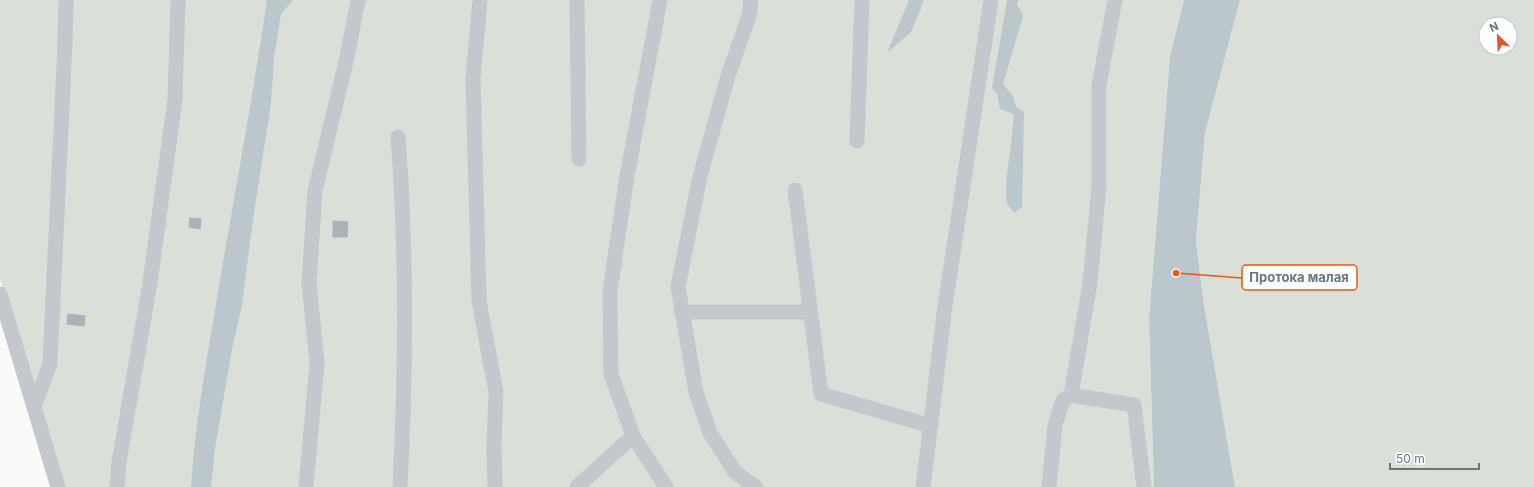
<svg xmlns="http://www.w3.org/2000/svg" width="1534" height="487" font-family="Inter,sans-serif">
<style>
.green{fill:#dadfd7;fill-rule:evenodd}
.water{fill:#bbc7cb}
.building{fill:#aab3b9;stroke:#dcdcda}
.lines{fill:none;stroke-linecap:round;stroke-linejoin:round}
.minor{stroke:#c3c8cc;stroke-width:15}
.leader{fill:none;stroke:#e8590c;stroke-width:1.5}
.callout-dot{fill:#e8590c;stroke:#fff;stroke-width:1.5}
.callout{fill:#fff;stroke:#e8590c;stroke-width:1.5}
.callout-label{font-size:13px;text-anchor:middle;font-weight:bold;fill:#657683}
</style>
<rect width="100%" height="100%" fill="#fafaf8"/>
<path class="green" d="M0,0H1184L1170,56L1149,318L1154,487H64L0,279Z
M1240,0H1534V487H1235L1204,305L1196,241L1205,133ZM1486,24H1510V48H1486Z"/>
<path class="water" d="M267,0H293L281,14L274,58L271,103L252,226L242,305L232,349L215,448L211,487H191C195,427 205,369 215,310C232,207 252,104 267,0Z
M909,0H924L911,32L887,53Z
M1007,0H1018L1017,4L1023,16L1003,84L1013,96L1016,107L1024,112L1022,207L1014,213C1012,210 1009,208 1008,205C1001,192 1015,134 1013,114L1000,109L997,94L992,88Z
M1184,0H1240L1205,133L1196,241L1204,305L1235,487H1154L1149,318L1170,56Z"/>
<path class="building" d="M189,217L202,218L201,230L188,228Z
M332,220L349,221L348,238H332Z
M67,313L86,315L85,327L66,325Z"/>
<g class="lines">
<path class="minor" d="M480,0L473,78L479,301L496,392L494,444L495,487
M577,0L579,159
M660,0L627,176L610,291L611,374L633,436L666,487
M751,0L749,16L728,76L700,176L678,287L696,392L710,433L735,472L756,487
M398,137C407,254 406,370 400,487
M857,141L862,0
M795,190L821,394L931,426
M0,294L58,487
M682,312H810
M1071,395L1134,405L1144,487
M34,407L50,364L65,43L66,0
M117,487L119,462L150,283L175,99L178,0
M306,487L317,363L309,283L315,191L347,57L358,0
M577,487L633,436
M923,487L945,306L991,0
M1049,487L1055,425L1063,400L1071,395L1090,283L1099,186V85L1115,0"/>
</g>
<path class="leader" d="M1176 273L1242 278"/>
<circle class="callout-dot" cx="1176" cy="273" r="4"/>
<rect class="callout" x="1242" y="265" width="115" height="25" rx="4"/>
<g class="callout-label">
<text x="1299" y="282">Протока малая</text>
</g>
<g transform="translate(1498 36) rotate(336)"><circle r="19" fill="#ffffff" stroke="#c1c8cd"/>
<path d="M0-3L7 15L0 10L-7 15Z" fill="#e4572e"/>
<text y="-6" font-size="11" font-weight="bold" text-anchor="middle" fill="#657683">N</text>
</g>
<path d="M1390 463v6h89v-6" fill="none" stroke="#657683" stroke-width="2"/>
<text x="1396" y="463" font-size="12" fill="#657683" stroke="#ffffff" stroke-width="3" paint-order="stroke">50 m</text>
</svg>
